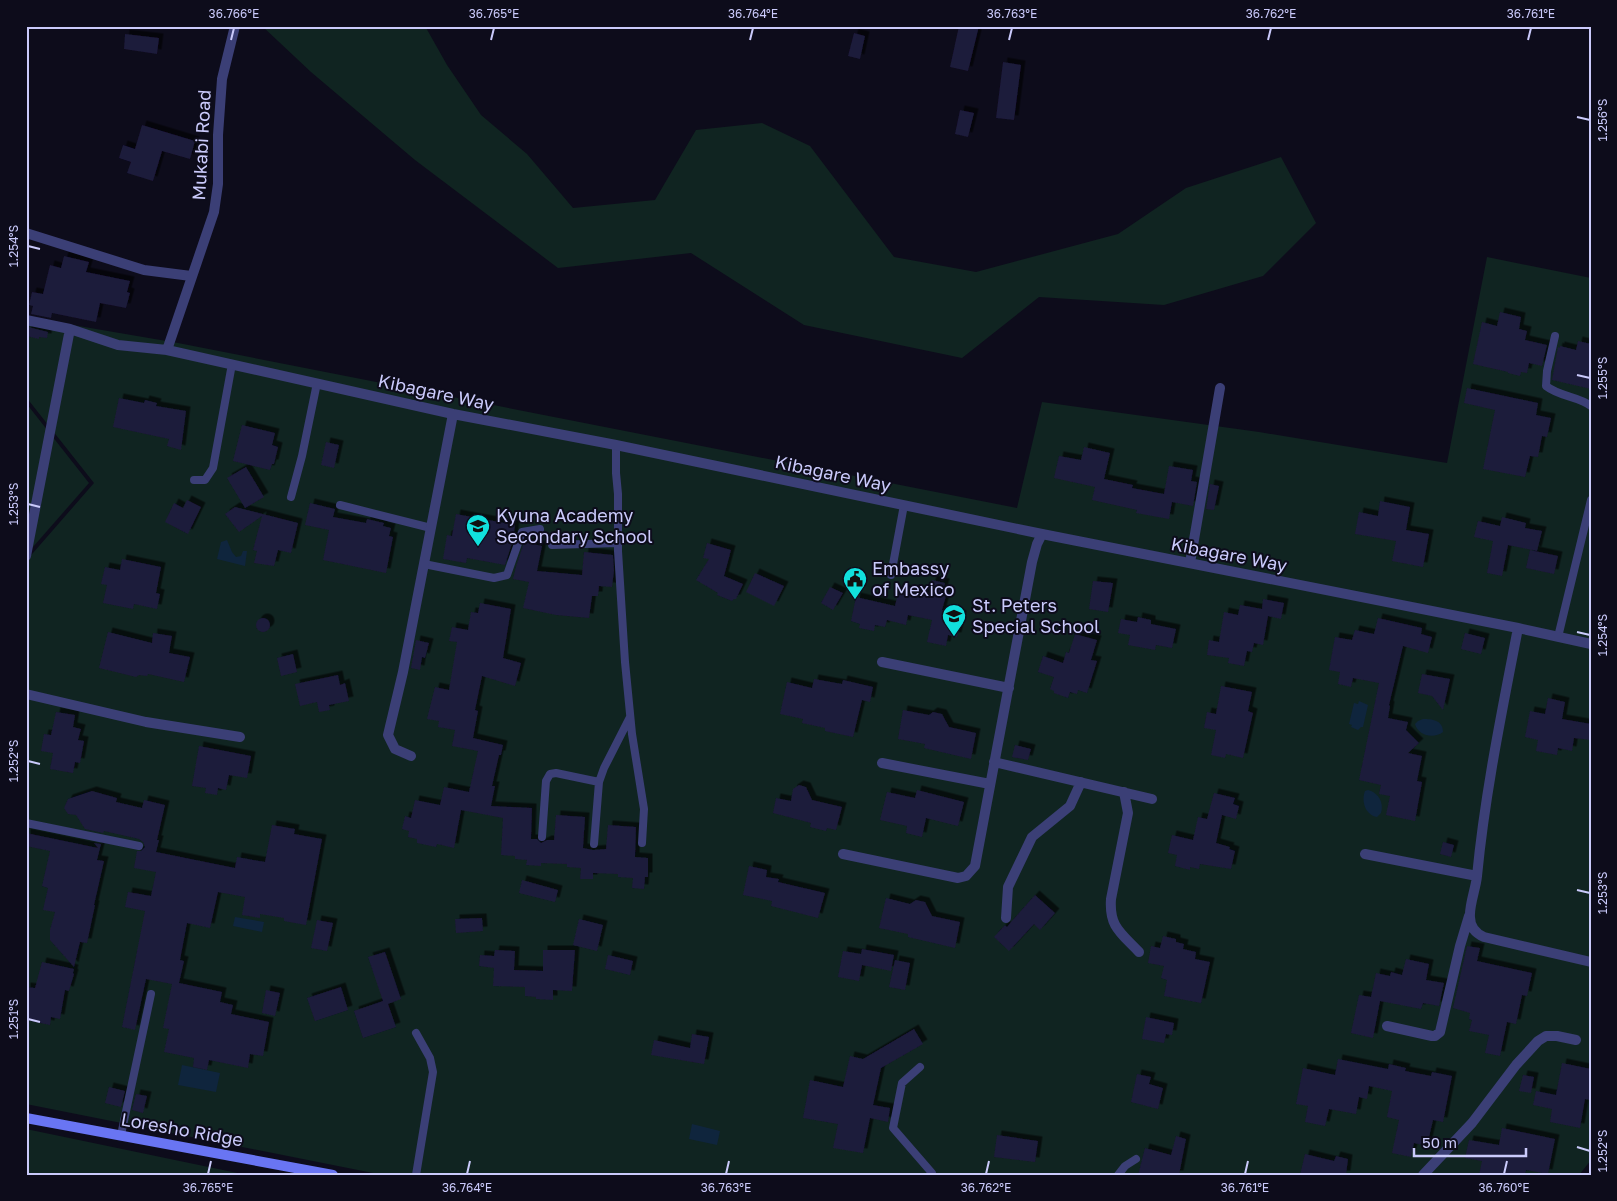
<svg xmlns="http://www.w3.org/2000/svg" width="1617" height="1201" font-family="'Golos Text',sans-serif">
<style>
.green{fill:#102421}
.water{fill:#0f253d}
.building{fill:#1d1a3a;filter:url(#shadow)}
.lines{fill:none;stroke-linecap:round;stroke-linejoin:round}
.service{stroke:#3b3f76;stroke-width:8}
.minor{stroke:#3b3f76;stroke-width:10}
.secondary{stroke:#6975f3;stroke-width:10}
.ticks{fill:none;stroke:#cacafb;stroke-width:2}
.labels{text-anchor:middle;stroke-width:4;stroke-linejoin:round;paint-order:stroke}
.street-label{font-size:18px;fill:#cacafb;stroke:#0d0c1b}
.poi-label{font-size:18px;fill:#cacafb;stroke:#0d0c1b;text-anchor:start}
.neatline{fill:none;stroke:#cacafb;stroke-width:2}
.ticks-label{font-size:12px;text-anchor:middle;fill:#cacafb}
</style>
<defs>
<filter id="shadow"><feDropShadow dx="4.5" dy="-4.5" stdDeviation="0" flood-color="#0009"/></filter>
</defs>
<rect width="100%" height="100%" fill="#0d0c1b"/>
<path class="green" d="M262,26H425L447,65L481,115L527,154L573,208L655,200L696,130L762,123L810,146L894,257L976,272L1118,234L1186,188L1281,157L1316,223L1263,276L1164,305L1039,297L962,358L804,325L691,253L558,268L415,160L311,72Z
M1487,257L1591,278V1160L1579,1175H383L26,1104V561L94,483L26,397V317L178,343L1017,508L1042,402L1259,432L1447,463Z
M26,403L89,483L26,555Z
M26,1129L247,1175H26Z"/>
<path class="water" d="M227,540L232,552L236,557L241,556L243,551H247L245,566L217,559L221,542Z
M1359,701L1368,705L1363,727H1361L1358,730L1351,727L1352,725L1349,724L1354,703L1358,704Z
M1423,719C1432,719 1443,720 1443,732C1434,739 1418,736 1415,724L1418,721Z
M1368,790C1379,793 1384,803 1381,813L1377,817C1365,815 1361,801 1365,791Z
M235,917L264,922L262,932L233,926Z
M182,1065L220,1073L216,1092L178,1085Z
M692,1124L720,1131L717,1145L689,1139Z"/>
<path class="building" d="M959,26H979L968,71L950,67Z
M854,33L865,36L860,59L848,56Z
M125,34L159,38L157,54L124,49Z
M1003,62L1021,65L1014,120L996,118Z
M960,110L974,113L968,137L955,134Z
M142,125L195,141L190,159L162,151L153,181L127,173L131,162L119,158L123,145L135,149Z
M64,256L89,262L86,272L130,281L127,292L130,293L126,308L100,303L96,322L52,313L51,318L31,314L33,306L29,305L32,292L43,294L50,265L61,268Z
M1500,312L1521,317L1519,329L1527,331L1525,340L1547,345L1542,366L1529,363L1527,373L1521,372L1520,376L1508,373V372L1473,364L1482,322L1497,326Z
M28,327L48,332L47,338L39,337V339L26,336Z
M1578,341L1591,344V389L1552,380L1558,347L1560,348V346L1576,350Z
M1467,388L1538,403L1536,415L1551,418L1547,437L1542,436L1538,457L1530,456L1525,477L1483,469L1495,410L1464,403Z
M119,398L144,403L145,400L157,403L156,406L186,411L181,450L167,446L169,439L113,427Z
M242,425L275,433L272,445L278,447L274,464H272L270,470L233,461Z
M326,442L339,445L334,468L321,465Z
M1084,447L1110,453L1104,479L1133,485L1132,488L1164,494L1169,466L1193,470L1191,481L1197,482L1193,506L1172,502L1169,519L1136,513L1137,510L1092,500L1095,487L1054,478L1059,456L1081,460Z
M246,467L264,497L245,508L227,478Z
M1210,484L1219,486L1214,510L1206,509Z
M187,500L201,507L188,534L165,522L174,503L183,508Z
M1380,501L1410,507L1406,530L1429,534L1423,567L1392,561L1396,541L1355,534L1359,512L1378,516Z
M310,503L335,509L333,517L366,523L367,519L384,523L383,526L391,528L389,536L393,537L386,573L323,560L329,530L305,525Z
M235,507L298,523L291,553L278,550L274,566L254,563L257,551L253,550L262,516L239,532L225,514Z
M456,514L515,525L513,540L505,565L467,558L466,563L443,559L447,535L452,536Z
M1502,517L1526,523L1525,528L1542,531L1537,551L1508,545L1502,576L1487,573L1493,541L1474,537L1478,521L1500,526Z
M524,542L542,546L537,571L582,575L584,552L613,555L614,571L612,587L599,586L598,596H592L589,618L556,615L523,608L529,582L513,579L516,567Z
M707,543L731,550L724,576L743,584L736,599H734L732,601L717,595L718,593L696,580L709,559L703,558Z
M1530,550L1558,556L1554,574L1526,568Z
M122,559L161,567L156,593L160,594L157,609L134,604L133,609L103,603L107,585L101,584L105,567L120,570Z
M755,573L784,586L774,606L746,592Z
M932,580L945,583L943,591L947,592L942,610L962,615L957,637L948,635L946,646L927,642L932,620L908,615L906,625L887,620L885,627L875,625L874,631L859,628L860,624L851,621L856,597L895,606L899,588L929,595Z
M1093,581L1113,583L1108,612L1089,609Z
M830,587L843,593L833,610L821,603Z
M1263,599L1284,603L1281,619L1268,616L1263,645L1254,643L1252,652L1247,651L1244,666L1228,663L1229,658L1207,655L1209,640L1219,642L1224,612L1238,615L1240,605L1262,609Z
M480,603L511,609L503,658L521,663L515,686L482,676L475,710L478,711L473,738L503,745L501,755H499L492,786H495L491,806L532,808L531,839H537L541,843L547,840H554L556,815L585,817L583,848L593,850L606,849L608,825L636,827L635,857L648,858V877H645L644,889L632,888L633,878L618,877V874L593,873V879H580L581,868L567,867V864L541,863V866L526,865L527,860L515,859V856L501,855L503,818L461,810L454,848L437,844L436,847L417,843V839L408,837L409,831L402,829L405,816L411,818L415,800L440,805L444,787L469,792L478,751L452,746L455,730L438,727L439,721L427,719L435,687L449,690L457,642L449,641L452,627L468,630L471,612L478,613Z
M1138,617L1151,620V624L1176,629L1172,648L1156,645L1155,650L1128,645L1130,635L1118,633L1121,619L1137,622Z
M1378,618L1422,628L1421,634L1432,637L1428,653L1403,646L1389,705L1390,706L1388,718L1408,722L1406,730L1419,743L1408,753L1422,756L1417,781L1422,782L1415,821L1386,815L1390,796L1379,794L1381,785L1359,780L1379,683L1353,678L1351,687L1338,684L1340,672L1329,670L1335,637L1352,640L1355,630L1374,634Z
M256 625a7 7 0 1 1 14 0a7 7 0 1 1-14 0Z
M108,632L152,643L153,633L172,636L169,653L190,657L184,682L148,674L147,676L139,675L136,677L99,668Z
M1465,633L1485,638L1481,654L1461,649Z
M1075,634L1097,640L1091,660L1097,661L1087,693L1078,690L1077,694L1070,692L1068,698L1054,693V691L1050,689L1054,677L1038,672L1043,656L1063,663L1066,652L1069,653Z
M416,640L429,643L425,658L422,657L420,670L411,668Z
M293,654L297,672L281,676L277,658Z
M1422,674L1450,679L1443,710L1432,696L1418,693Z
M338,675L340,685L345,683L349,701L329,705L330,710L319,712L317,702L300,706L295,684Z
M814,679L842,684L843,680L873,687L870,702L862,700L853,737L825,731V728L802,723L803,719L780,714L787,682L812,688Z
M1221,686L1252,692L1248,711L1253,713L1243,758L1226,754L1225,758L1211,755L1216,730L1204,728L1207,712L1216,714Z
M1548,698L1565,702L1562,719L1591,724V740L1574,738L1572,751L1558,748L1557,755L1536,751L1538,740L1525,737L1530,711L1545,714Z
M903,710L929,715L933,712L942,714L949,727L976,733L971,759L924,748L925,744L898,739Z
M56,712L75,715L73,727L81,729L78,740L84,741L80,763L75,762L73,773L50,769L53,753L41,751L44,734L51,735Z
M1015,745L1031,749L1028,760L1012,757Z
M199,746L251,756L247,778L229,775L226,790L218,788L217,795L205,793L206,788L192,786Z
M799,785L806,787L812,800L842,807L836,830L827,828L826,831L810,827L811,823L773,813L776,798L791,801L793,789Z
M917,790L964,802L958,826L926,818L922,837L906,833L907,826L880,820L887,792L915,798Z
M92,791L117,798L116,802L142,808L144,800L165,805L157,840H159L156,852L235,868L237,857L265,862L272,825L295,829L294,834L322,839L306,925L284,921V918L260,914V918L242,915L245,897L218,892L210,928L187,923L180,960L184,961L179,983L222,992L220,1002L233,1005L231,1014L269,1022L263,1056L250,1054L248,1068L209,1060L207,1070L193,1067L194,1058L164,1052L169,1029L163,1028L172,984L146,979L135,1030L122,1027L145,911L125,907L128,892L151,896L156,872L134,868L137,851H141L145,847L143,842L139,839L104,831L103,833L85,829L76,815L68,814L64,808L68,799Z
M1214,793L1235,798L1233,804L1239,806L1236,819L1222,815L1216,843L1230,847L1229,849L1235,851L1231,869L1200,864L1199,869L1190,867V870L1175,866L1177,855L1168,853L1172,835L1193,840L1198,817L1207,819Z
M26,833L98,848L94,843L101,844L97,860L104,861L94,905H95L87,943L80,942L74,967L50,940V930L55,912L43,910L48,888L42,886L50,851L26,846Z
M1443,842L1454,845L1451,857L1440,854Z
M749,866L767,870L766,877L779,879L778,882L825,893L818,918L771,906L772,901L743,895Z
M522,880L558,890L555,902L519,893Z
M1035,895L1055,913L1040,930L1034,924L1009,951L994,937L1005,925L1007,927L1011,922Z
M886,898L910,904L916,900L925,902L932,916L960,922L955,948L908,937V934L879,928Z
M482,918L483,931L456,933L455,919Z
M579,919L603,925L597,951L573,945Z
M317,920L333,923L327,951L311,948Z
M1163,936L1176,939V942L1184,944L1183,949L1196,952L1195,959L1210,962L1201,1003L1164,996L1167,980L1161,978L1164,966L1148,963L1151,946L1160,948Z
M1467,946L1480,948L1477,961L1532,973L1527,996L1522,995L1516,1024L1507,1022L1500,1056L1485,1053L1489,1035L1469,1031L1472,1020L1469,1019L1470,1013L1453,1008Z
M862,949L894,955L891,971L862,965L859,981L838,977L843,951L861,954Z
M495,950L515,951L514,970L543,971V950H575L572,991L553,990V1000L536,999V997L525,996V987L493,986L494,968L479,966L480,955L494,956Z
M385,952L401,999L388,1004L396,1027L363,1038L354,1011L383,1001L368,957Z
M608,955L633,961L630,975L605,969Z
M1406,959L1429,964L1426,980L1444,983L1439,1006L1423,1003L1421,1009L1380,1001L1373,1038L1351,1033L1359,995L1371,997L1376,973L1390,976L1391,972L1402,975Z
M895,960L910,963L905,990L889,987Z
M42,962L74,969L73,973L74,974L69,991L65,990L60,1019L51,1017L50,1025L26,1020L29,1008L26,1007V987L35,988Z
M341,987L348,1010L315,1021L307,998Z
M266,990L280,993L275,1016L262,1013Z
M1146,1017L1174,1023L1172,1035L1166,1034L1164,1043L1142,1039Z
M914,1029L923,1044L881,1068L873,1105L890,1108L888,1122L870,1118L863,1153L833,1148L838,1124L803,1118L810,1080L843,1087L850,1056L863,1059Z
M692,1034L709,1037L704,1064L651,1055L654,1040L690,1048Z
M1338,1059L1388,1069L1389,1064L1406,1068L1405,1071L1431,1076L1432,1072L1452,1076L1443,1122L1433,1120L1427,1146L1414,1143L1411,1157L1392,1153L1399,1120L1387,1117L1392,1091L1369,1086L1367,1099L1359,1097L1356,1114L1329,1109L1325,1126L1305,1122L1308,1106L1296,1104L1303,1068L1335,1075Z
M1562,1063L1591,1069V1100L1585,1099L1580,1128L1550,1122L1552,1109L1533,1105L1536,1091L1556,1095Z
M1137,1074L1151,1077L1149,1084L1163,1088L1158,1109L1131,1102Z
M1523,1075L1534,1077L1531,1093L1519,1091Z
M109,1087L125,1091L121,1107L105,1103Z
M136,1094L147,1096L143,1113L132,1110Z
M1502,1128L1555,1139L1548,1174L1526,1170L1525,1175H1479L1482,1161L1465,1158L1469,1140L1499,1145Z
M997,1135L1038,1141L1035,1162L994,1157Z
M1176,1136L1186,1139L1179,1175H1138L1145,1148L1171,1155Z
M1305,1154L1334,1161L1336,1156L1348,1159L1346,1175H1300Z"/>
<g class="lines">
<path class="service" d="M1555,336L1547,371L1546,386C1560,397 1578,396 1591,406
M616,445V473L618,494V551L625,662L632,734L644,809L642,843
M194,480H205L213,468L232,364
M291,497L302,456L317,383
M340,505L431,528
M552,545L618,543
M424,564L494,578L507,575L522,532L540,529
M891,575L904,505
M1558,637L1591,500
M26,823L139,846
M542,837L546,781L550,774L556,773L599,782
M594,844L599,782L604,768L630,717
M920,1067L902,1083L893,1128L932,1173L931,1175
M121,1135L151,994
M416,1175L433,1072L430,1058L416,1033
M1118,1175L1125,1166L1136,1159"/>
<path class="minor" d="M26,233L144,270L191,276
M26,320L70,329L118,345L167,350L453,414L616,445L1042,534L1518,628L1591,644
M167,350L214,212L218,184V135L222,79L235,26
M26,556L70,329
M1190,563L1220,388
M1518,628C1502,711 1485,793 1477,876C1476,888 1469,905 1470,917C1470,927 1475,933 1484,937L1591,962
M882,662L1009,688
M26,694L146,722L240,737
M411,756L395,749L388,735L403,672L453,414
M994,762L1152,799
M882,763L990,784
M1124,792L1128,813L1111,899C1109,927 1121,933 1139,952
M843,854L958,878L966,876L975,866L1032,562L1037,544L1042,534
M1365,854L1477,876
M1006,918L1008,887L1032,837L1070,806L1081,782
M1387,1026L1432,1036H1435L1440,1032L1460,946L1469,916
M1423,1175L1472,1123L1516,1065L1538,1041L1546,1036H1557L1576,1040"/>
<path class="secondary" d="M26,1118L333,1175"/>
</g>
<path class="ticks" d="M231,40L234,28M491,40L494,28M750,40L753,28M1009,40L1012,28M1268,40L1271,28M1528,40L1531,28M1577,117L1590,120M28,246L40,249M1577,375L1590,378M28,504L40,507M1577,632L1590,635M28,761L40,764M1577,890L1590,893M28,1019L40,1022M1577,1147L1590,1151M208,1174L211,1161M467,1174L470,1161M726,1174L729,1161M986,1174L989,1161M1245,1174L1248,1161M1504,1174L1507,1161"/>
<defs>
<g id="school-pin" transform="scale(1.25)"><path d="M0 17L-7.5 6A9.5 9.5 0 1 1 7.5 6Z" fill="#11e0dd" stroke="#0d0c1b"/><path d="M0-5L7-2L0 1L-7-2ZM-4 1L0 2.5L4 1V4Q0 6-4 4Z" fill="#111"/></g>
<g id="civic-pin" transform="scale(1.25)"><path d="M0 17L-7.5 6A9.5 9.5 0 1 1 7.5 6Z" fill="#11e0dd" stroke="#0d0c1b"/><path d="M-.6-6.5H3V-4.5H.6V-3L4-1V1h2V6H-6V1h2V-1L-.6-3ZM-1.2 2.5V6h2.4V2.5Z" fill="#111"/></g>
</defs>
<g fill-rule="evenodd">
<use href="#school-pin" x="478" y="526"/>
<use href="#civic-pin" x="855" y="579"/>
<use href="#school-pin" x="954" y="616"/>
</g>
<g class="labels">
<g class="street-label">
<text transform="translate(202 145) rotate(-87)" y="6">Mukabi Road</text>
<text transform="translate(436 393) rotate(12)" y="6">Kibagare Way</text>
<text transform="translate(833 474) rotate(12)" y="6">Kibagare Way</text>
<text transform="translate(1229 555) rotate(11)" y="6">Kibagare Way</text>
<text transform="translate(182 1130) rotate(10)" y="6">Loresho Ridge</text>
</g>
<g class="poi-label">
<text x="496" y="522">Kyuna Academy<tspan x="496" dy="21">Secondary School</tspan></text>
<text x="872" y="575">Embassy<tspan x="872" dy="21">of Mexico</tspan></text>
<text x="972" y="612">St. Peters<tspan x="972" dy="21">Special School</tspan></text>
</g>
</g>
<rect width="1617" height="1201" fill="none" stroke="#0d0c1b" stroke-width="55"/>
<path d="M1414 1148v8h112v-8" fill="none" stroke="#cacafb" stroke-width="2.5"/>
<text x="1422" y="1148" font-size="15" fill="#cacafb" stroke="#0d0c1b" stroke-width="4" paint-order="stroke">50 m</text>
<rect x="28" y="28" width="1562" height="1146" class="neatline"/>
<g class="ticks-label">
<text x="234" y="18">36.766°E</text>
<text x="494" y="18">36.765°E</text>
<text x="753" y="18">36.764°E</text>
<text x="1012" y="18">36.763°E</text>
<text x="1271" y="18">36.762°E</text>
<text x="1531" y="18">36.761°E</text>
<text transform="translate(1603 120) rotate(-90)" y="4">1.256°S</text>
<text transform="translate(14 246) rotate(-90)" y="4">1.254°S</text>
<text transform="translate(1603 378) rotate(-90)" y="4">1.255°S</text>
<text transform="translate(14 504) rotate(-90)" y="4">1.253°S</text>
<text transform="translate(1603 635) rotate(-90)" y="4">1.254°S</text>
<text transform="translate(14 761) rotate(-90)" y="4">1.252°S</text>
<text transform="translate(1603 893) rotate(-90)" y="4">1.253°S</text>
<text transform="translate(14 1019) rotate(-90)" y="4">1.251°S</text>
<text transform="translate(1603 1151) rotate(-90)" y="4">1.252°S</text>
<text x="208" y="1192">36.765°E</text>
<text x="467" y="1192">36.764°E</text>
<text x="726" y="1192">36.763°E</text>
<text x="986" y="1192">36.762°E</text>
<text x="1245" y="1192">36.761°E</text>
<text x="1504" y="1192">36.760°E</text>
</g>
</svg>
